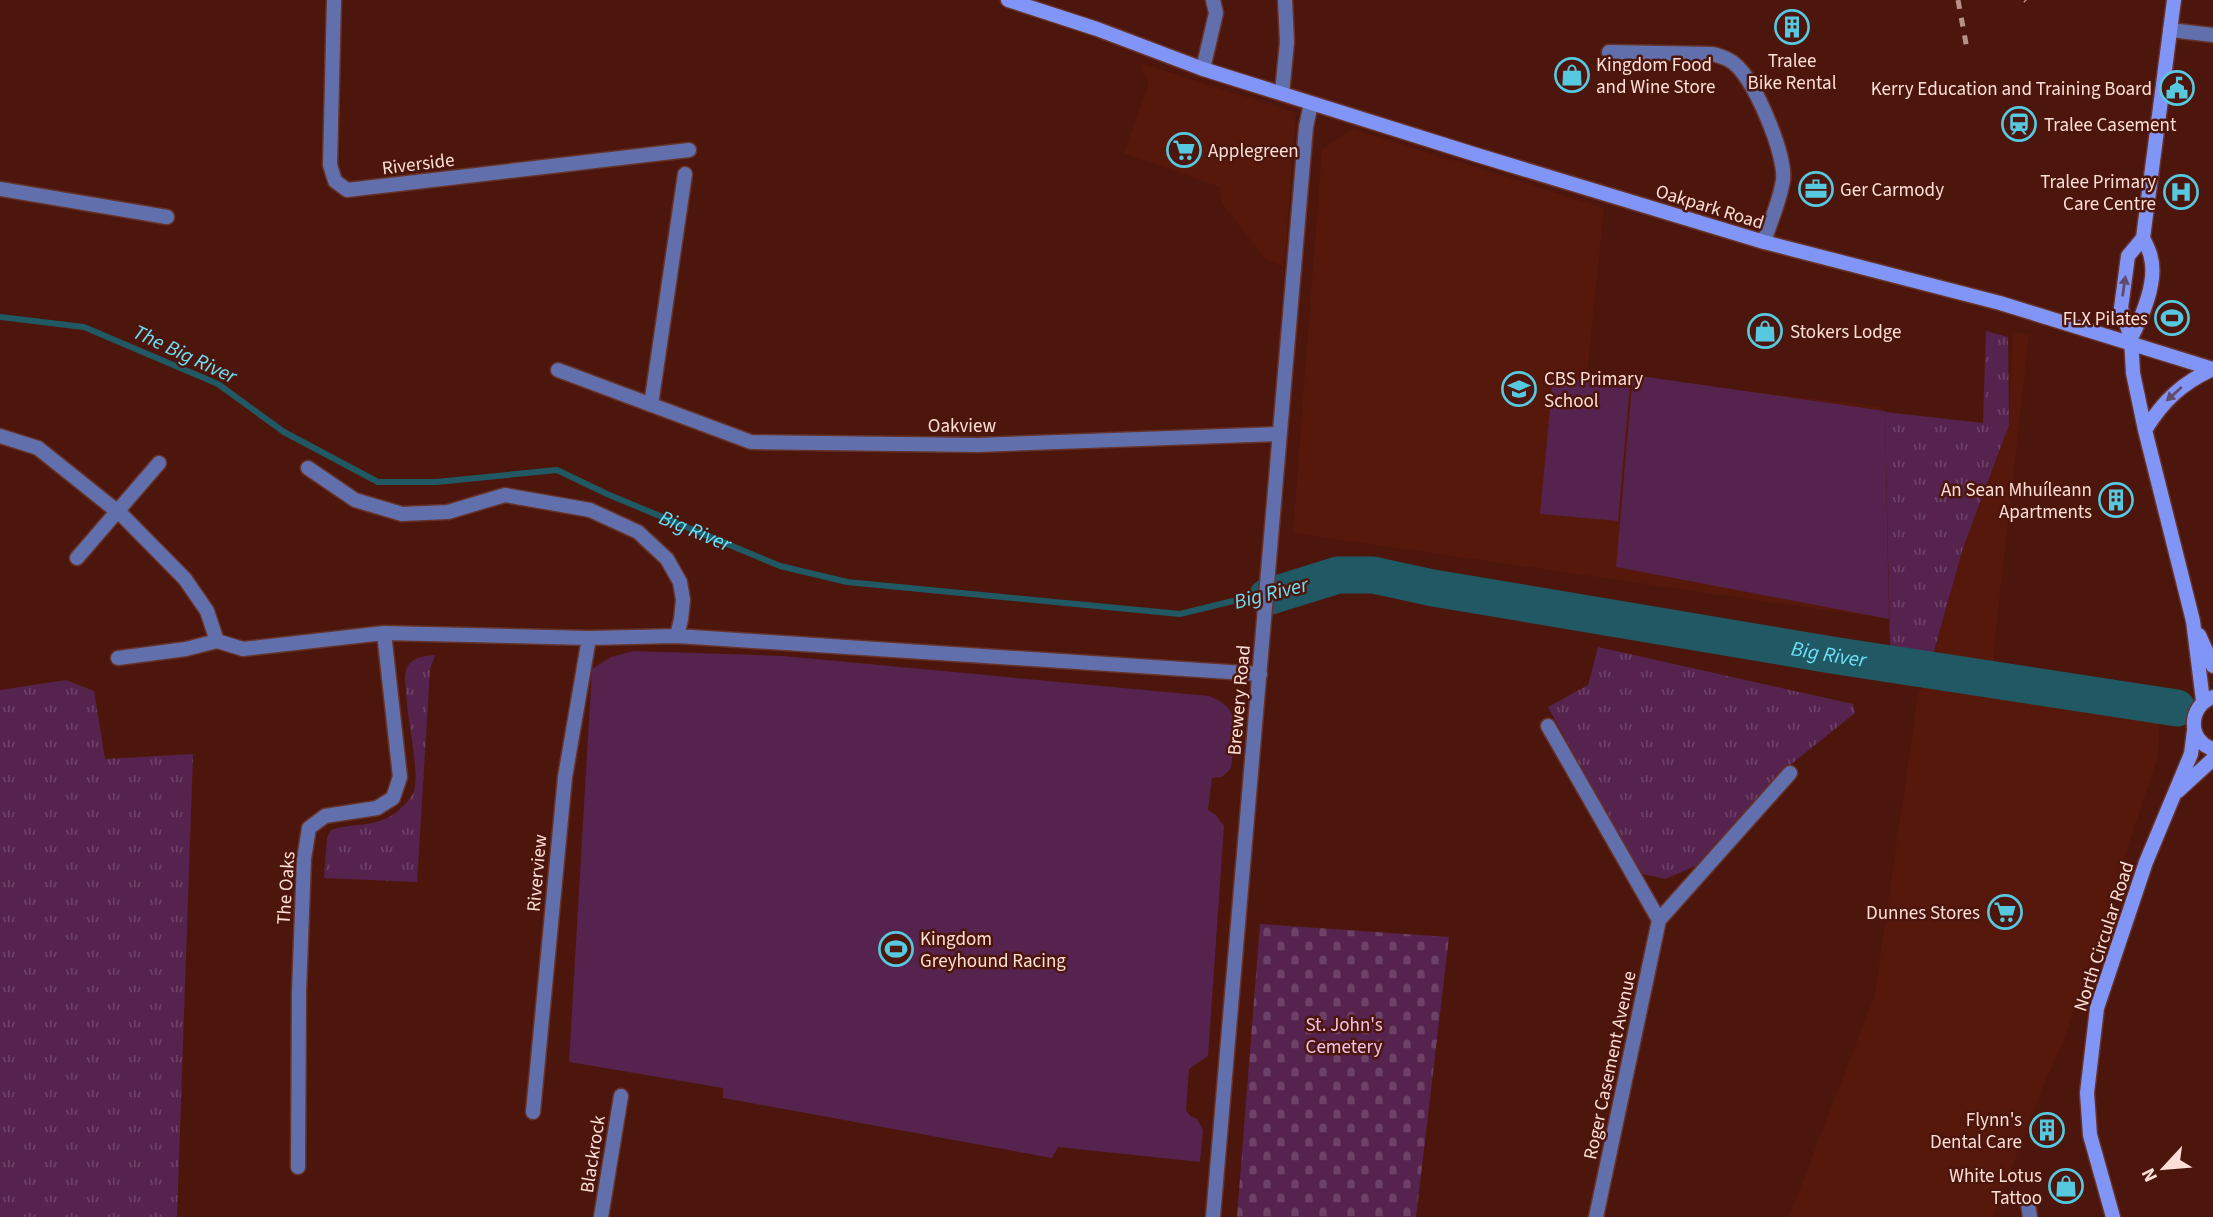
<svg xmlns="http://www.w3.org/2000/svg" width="2213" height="1217" font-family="'Source Sans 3',sans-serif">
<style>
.built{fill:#57180c}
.grass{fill:url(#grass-tufts)}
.cemetery{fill:url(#cemetery-stones)}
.garden{fill:#55234e}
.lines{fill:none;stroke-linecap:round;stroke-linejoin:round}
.stream{stroke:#205964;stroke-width:6}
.river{stroke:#205964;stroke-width:37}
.minor-casing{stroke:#663229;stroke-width:17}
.tertiary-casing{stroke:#663229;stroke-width:17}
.secondary-casing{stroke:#663229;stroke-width:17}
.minor{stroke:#6170ac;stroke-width:14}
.tertiary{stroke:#6170ac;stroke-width:14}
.secondary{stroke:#8095f6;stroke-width:14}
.rail{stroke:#b89088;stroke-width:5;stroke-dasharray:9 9;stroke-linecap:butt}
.oneway{fill:#61496a}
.labels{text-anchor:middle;stroke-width:5;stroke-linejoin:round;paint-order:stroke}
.poi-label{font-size:19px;fill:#fddfd8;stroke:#4d160c;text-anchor:start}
.street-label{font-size:19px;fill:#fddfd8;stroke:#4d160c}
.park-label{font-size:19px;fill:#f2c3ea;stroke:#4d160c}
.water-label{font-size:21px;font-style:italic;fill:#6ce0f7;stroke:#4d160c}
</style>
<defs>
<pattern id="grass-tufts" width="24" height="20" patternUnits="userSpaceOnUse" patternTransform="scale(1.75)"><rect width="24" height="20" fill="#55234e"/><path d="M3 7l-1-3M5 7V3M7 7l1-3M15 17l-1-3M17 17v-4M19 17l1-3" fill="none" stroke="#6e4267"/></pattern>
<pattern id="cemetery-stones" width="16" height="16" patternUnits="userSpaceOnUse" patternTransform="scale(1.75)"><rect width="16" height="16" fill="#55234e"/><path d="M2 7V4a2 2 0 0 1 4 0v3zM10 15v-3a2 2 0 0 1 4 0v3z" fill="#6e4267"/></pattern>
</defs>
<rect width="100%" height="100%" fill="#4d160c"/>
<path class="built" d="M1143,64L1296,113L1284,267L1265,259L1222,203L1220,187L1124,153L1149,82L1141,69Z
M1352,129L1604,208L1587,372L1882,407L1889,619L1293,533L1322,150Z
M2013,333L2029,335L1993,655L1998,679L2006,694L2159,716L2158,756L2062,1045L2043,1086L1993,1217H1789L1875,995L1918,695L1927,679L1963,548L2009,425Z"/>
<path class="grass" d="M1986,331L2008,337L2009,425L1963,548L1933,655L1890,647L1885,412L1983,423Z
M1598,647L1853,704L1855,713L1784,770L1698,865L1665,879L1643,874L1630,857L1548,707L1588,685Z
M435,655L430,670L417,882L324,878L327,838L331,830C359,821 382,830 405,804C408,801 412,796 414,791C420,767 406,717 406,689C405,683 404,674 407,668C412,657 424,656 435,655Z
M66,680L94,691L105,759L193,754L177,1217H0V690Z"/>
<path class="cemetery" d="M1260,924L1449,937L1416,1217H1237Z"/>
<path class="garden" d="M1633,375L1885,411L1889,619L1616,567Z
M1553,377L1630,384L1618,521L1540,514Z
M633,651L783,656L1209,696C1246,710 1234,735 1231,768L1222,777L1212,778L1208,810L1216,815L1224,826L1208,1056L1189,1069L1186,1110L1190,1116L1197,1119L1203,1130L1200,1162L1058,1147L1052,1158L723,1098V1088L569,1062L592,669L611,657Z"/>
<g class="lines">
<path class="stream" id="s1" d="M0,317L84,327L218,384L284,432L378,482H436L557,470L607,494L780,566L847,582L1180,614L1233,601L1266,597"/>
<path class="river" id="s2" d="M1267,597L1338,575H1373L1433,588L1838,656L2177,708"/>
<g class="minor-casing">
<path id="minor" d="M334,0L330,165L335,181L347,190L689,150
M2170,30L2213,35
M1609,52L1713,54C1723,57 1730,59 1737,66C1756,84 1786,155 1783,180C1780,201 1770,222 1764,242
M1203,69L1216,13L1213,0
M1282,93L1287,42L1285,0
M0,189L167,217
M558,370L751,442L978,445L1279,434
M651,405L685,174
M0,436L38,448L123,516L185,579L207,611L217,641L243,649L384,633L589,638L677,636L1260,674
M308,468L355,500L402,514L448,512L505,495L590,510L638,532L667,559L680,582L683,600L681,619L677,636
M77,558L159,463
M118,658L186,649L217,641
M1548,726L1659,920L1596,1217
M1659,920L1790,773
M533,1112L565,777L589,638
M298,1167L299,992L304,859L309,828L325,816L377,808L393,798L400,777L384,633
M2028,1204L2030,1217
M601,1217L621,1096"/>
</g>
<g class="tertiary-casing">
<path id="tertiary" d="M1213,1217L1306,127L1311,103"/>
</g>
<g class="secondary-casing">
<path id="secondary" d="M1008,0L1097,29L1203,69L1477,155L1764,242L2000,303L2213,369
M2143,238L2128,256L2121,308L2131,338L2133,373L2145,430L2193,621L2203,701
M2131,338C2142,317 2157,282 2151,258C2150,251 2146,244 2143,238L2174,0
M2145,430C2163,401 2182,383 2213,369
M2199,635L2213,666
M2213,697C2188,706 2187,741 2213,749
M2178,791L2213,759
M2113,1217L2090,1135L2087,1093L2097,1008L2146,862L2191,754L2194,731"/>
</g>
<use href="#minor" class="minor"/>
<use href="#tertiary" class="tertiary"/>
<use href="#secondary" class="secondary"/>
<path class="rail" d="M1958,0L1967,49
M2025,0L2026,1"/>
</g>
<defs><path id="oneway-solid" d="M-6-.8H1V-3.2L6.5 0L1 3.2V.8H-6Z" transform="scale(1.75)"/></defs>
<g class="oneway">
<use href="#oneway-solid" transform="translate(2124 286) rotate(-82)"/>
<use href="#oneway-solid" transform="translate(2174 394) rotate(138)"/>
</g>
<defs>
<g id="building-ring" transform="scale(1.75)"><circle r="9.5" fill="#4d160c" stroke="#56c9e0" stroke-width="1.5"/><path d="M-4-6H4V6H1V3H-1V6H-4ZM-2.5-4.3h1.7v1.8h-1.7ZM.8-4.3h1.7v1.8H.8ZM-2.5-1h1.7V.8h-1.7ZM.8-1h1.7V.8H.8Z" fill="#56c9e0"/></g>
<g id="shop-ring" transform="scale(1.75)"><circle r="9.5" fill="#4d160c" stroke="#56c9e0" stroke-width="1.5"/><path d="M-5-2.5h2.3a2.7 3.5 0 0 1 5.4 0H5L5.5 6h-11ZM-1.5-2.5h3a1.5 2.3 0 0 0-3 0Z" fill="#56c9e0"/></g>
<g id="civic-ring" transform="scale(1.75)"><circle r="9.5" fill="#4d160c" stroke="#56c9e0" stroke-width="1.5"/><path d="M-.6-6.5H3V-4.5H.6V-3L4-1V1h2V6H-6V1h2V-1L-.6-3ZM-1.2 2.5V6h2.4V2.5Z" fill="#56c9e0"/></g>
<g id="station-ring" transform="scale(1.75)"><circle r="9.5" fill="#4d160c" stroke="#56c9e0" stroke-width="1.5"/><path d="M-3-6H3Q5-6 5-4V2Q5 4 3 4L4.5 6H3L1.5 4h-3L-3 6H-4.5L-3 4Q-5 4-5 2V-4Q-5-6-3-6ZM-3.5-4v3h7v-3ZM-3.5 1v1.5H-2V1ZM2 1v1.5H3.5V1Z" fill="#56c9e0"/></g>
<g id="supermarket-ring" transform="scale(1.75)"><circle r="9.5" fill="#4d160c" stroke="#56c9e0" stroke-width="1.5"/><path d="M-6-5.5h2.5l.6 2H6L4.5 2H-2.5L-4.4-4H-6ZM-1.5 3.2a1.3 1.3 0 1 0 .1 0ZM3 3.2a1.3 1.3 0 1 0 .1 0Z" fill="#56c9e0"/></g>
<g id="office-ring" transform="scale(1.75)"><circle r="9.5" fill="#4d160c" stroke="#56c9e0" stroke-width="1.5"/><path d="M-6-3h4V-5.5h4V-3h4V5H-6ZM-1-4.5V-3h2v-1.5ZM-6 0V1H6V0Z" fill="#56c9e0"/></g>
<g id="hospital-ring" transform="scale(1.75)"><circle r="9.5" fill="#4d160c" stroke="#56c9e0" stroke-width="1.5"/><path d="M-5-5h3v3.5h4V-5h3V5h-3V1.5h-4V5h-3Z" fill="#56c9e0"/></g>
<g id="stadium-ring" transform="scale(1.75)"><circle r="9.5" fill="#4d160c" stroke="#56c9e0" stroke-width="1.5"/><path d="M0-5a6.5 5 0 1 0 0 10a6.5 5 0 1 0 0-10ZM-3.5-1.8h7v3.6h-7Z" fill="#56c9e0"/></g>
<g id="school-ring" transform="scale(1.75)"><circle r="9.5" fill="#4d160c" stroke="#56c9e0" stroke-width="1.5"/><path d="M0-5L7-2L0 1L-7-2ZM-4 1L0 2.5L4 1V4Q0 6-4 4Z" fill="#56c9e0"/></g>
</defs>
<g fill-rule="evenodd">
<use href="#building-ring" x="1792" y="27"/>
<use href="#shop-ring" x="1572" y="75"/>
<use href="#civic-ring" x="2177" y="88"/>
<use href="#station-ring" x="2019" y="124"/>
<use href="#supermarket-ring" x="1184" y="150"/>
<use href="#office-ring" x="1816" y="189"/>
<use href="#hospital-ring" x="2181" y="192"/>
<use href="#stadium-ring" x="2172" y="318"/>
<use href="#shop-ring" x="1765" y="331"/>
<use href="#school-ring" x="1519" y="389"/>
<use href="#building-ring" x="2116" y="500"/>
<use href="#supermarket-ring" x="2005" y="912"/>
<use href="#stadium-ring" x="896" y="949"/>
<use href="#building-ring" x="2047" y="1130"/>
<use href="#shop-ring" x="2066" y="1186"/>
</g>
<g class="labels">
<g class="poi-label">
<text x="1792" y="67" text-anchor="middle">Tralee<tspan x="1792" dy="22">Bike Rental</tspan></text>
<text x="1596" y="71">Kingdom Food<tspan x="1596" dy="22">and Wine Store</tspan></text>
<text x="2152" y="95" text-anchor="end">Kerry Education and Training Board</text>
<text x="2044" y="131">Tralee Casement</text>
<text x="1208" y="157">Applegreen</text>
<text x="2156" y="188" text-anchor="end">Tralee Primary<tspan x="2156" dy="22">Care Centre</tspan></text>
<text x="1840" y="196">Ger Carmody</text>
<text x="2148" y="325" text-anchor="end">FLX Pilates</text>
<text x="1790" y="338">Stokers Lodge</text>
<text x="1544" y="385">CBS Primary<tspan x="1544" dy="22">School</tspan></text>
<text x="2092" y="496" text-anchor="end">An Sean Mhuíleann<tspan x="2092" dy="22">Apartments</tspan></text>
<text x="1980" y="919" text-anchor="end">Dunnes Stores</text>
<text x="920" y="945">Kingdom<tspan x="920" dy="22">Greyhound Racing</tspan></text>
<text x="2022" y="1126" text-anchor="end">Flynn's<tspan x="2022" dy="22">Dental Care</tspan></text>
<text x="2042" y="1182" text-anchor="end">White Lotus<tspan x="2042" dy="22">Tattoo</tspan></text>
</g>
<g class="street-label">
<text transform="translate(418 163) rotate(-7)" y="7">Riverside</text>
<text transform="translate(1710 206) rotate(17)" y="7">Oakpark Road</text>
<text x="962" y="432">Oakview</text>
<text transform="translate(1238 700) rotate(-85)" y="7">Brewery Road</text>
<text transform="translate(536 873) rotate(-85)" y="7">Riverview</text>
<text transform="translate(285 888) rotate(-86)" y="7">The Oaks</text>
<text transform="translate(2103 936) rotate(-72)" y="7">North Circular Road</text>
<text transform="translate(1609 1065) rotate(-78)" y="7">Roger Casement Avenue</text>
<text transform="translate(592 1154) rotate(-81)" y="7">Blackrock</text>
</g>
<g class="park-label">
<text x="1344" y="1031">St. John's<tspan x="1344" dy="22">Cemetery</tspan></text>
</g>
<g class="water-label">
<text transform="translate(185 354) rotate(25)" y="7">The Big River</text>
<text dy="7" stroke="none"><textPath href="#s1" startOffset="749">Big River</textPath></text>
<text transform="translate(1271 593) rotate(-14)" y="7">Big River</text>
<text dy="7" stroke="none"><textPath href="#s2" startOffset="572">Big River</textPath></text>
</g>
</g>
<g transform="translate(2164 1168) rotate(244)" stroke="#4d160c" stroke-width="5" paint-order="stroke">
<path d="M0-5L12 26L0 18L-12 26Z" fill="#fddfd8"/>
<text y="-10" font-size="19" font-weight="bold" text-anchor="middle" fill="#fddfd8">N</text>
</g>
</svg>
